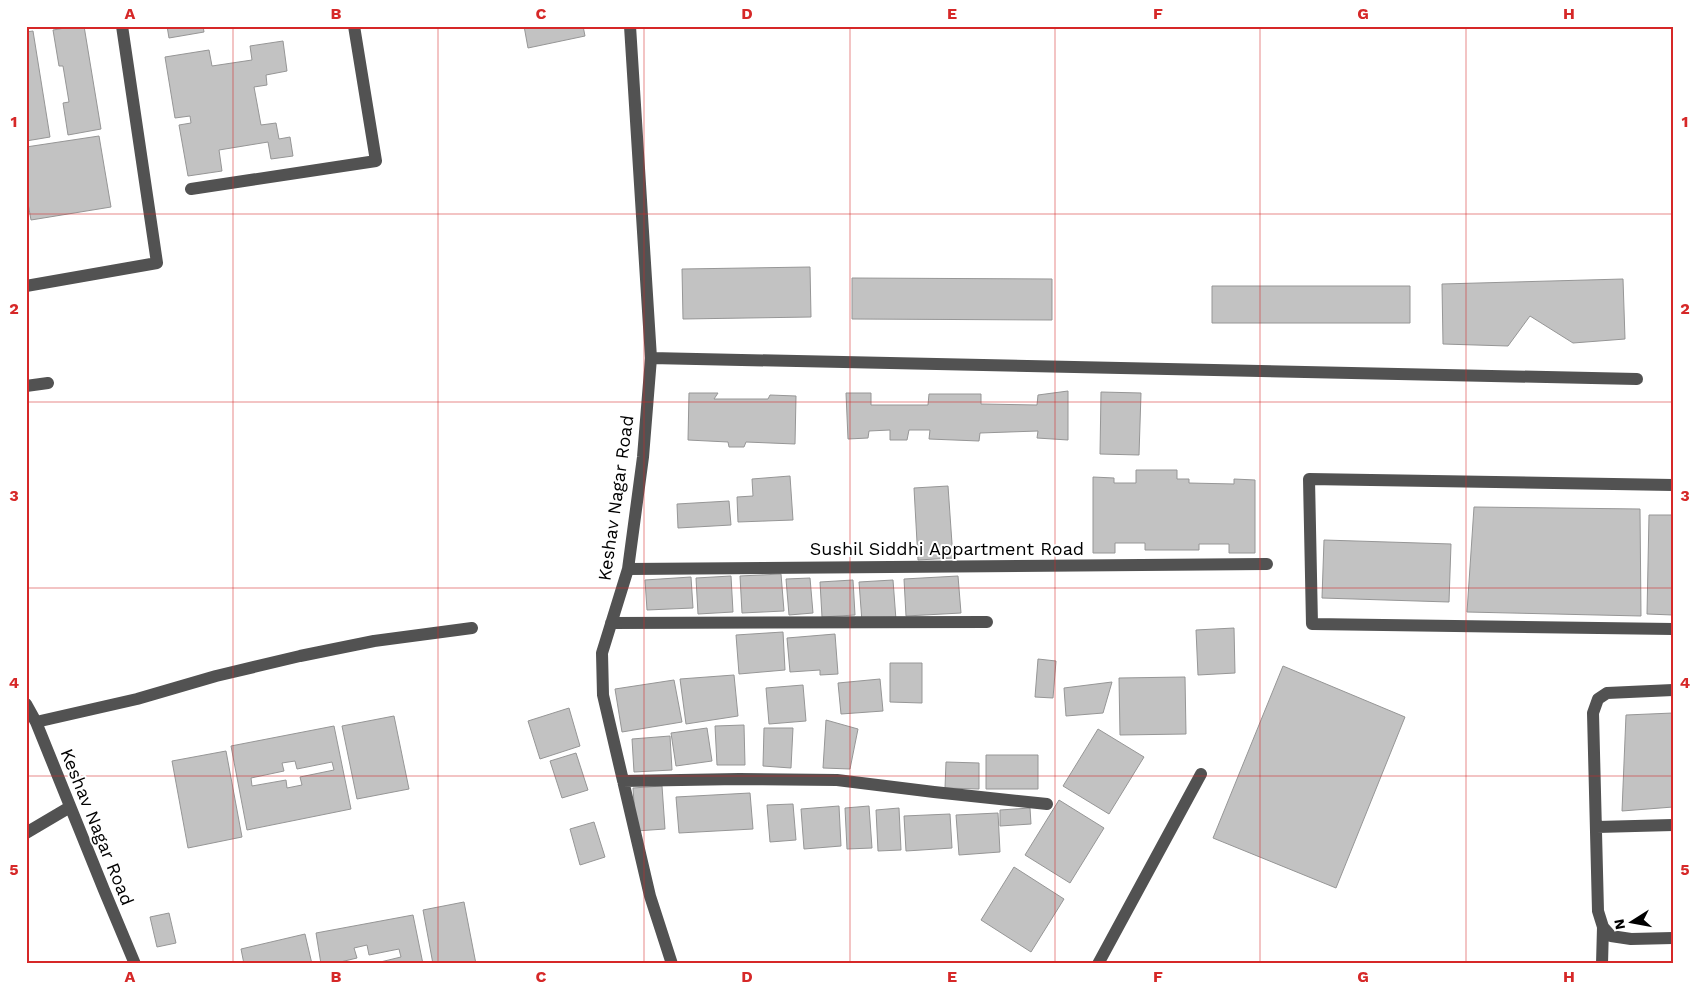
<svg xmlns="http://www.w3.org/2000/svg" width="1699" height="990" font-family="'Work Sans',sans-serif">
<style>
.building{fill:#c2c2c2;stroke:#969696;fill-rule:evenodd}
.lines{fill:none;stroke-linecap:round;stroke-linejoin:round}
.minor{stroke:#525252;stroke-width:12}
.grid{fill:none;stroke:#d62828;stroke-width:1;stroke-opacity:0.55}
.labels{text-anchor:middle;stroke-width:4;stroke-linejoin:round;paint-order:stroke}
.street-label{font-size:18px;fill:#000;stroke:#fff}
.neatline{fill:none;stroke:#d62828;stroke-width:2}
.grid-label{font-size:16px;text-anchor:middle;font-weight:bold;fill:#d62828}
</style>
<rect width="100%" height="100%" fill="#fff"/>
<path class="building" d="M77,26H84L101,129L68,135L63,103L69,102L63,66H59L53,30Z
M167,26H203L204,32L169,38Z
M524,26H583L585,36L528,48Z
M33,31L50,137L26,141V32Z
M283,41L287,71L266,75L267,85L254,87L261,125L276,123L279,139L290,137L293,156L271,159L268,142L219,150L222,171L188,176L179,125L191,123L190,116L175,118L165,57L209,50L212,66L252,60L250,46Z
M99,136L111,207L31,220L26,192V147Z
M810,267L811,317L683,319L682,269Z
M852,278L1052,279V320L852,319Z
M1623,279L1625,339L1573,343L1530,316L1508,346L1443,344L1442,284Z
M1212,286H1410V323H1212Z
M1068,391V440L1037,438L1038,431L980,433L979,441L929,439L930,430H909L907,440H890V430L869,431L868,438L848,439L846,393H871V405H928L929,394H981V404L1037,405L1038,395Z
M1101,392L1141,393L1139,455L1100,454Z
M689,393H718L714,399H768L770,395L796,396L795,444L746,442L744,447H729L728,442L688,440Z
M1136,470H1177V479H1189V483L1234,484V479L1255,480V553H1229V544H1199V550H1145V543H1115V553H1093V477L1114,478V483H1136Z
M790,476L793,520L738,522L737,497L753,496L752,479Z
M948,486L953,558L918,560L914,488Z
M729,501L731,525L678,528L677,504Z
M1474,507L1640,509L1641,616L1467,612Z
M1649,515H1673V615L1647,614Z
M1324,540L1451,544L1449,602L1322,598Z
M781,574L784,611L742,613L740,576Z
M731,576L733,612L698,614L696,578Z
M958,576L961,613L906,616L904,579Z
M691,577L693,608L647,610L645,580Z
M810,578L813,613L789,615L786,579Z
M853,580L855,615L822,617L820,582Z
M893,580L896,620L862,622L859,582Z
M1234,628L1235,673L1198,675L1196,630Z
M783,632L785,670L739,674L736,635Z
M835,634L838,674L820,675V670L790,672L787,638Z
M1038,659L1056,661L1053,698L1035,697Z
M890,663H922V703L890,702Z
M1283,666L1405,717L1336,888L1213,838Z
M734,675L738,716L686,724L680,679Z
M1185,677L1186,734L1120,735L1119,678Z
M880,679L883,711L841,714L838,683Z
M674,680L682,722L622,732L615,689Z
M1112,682L1103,713L1066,716L1064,688Z
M803,685L806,721L769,724L766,688Z
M569,708L580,746L540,759L528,721Z
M1673,713V807L1622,811L1626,715Z
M394,716L409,789L357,799L342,726Z
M826,720L858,729L850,769L823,768Z
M744,725L745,765H717L715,726Z
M334,726L351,809L247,830L231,746ZM295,761L297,769L332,762L334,770L300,777L302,785L287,788L286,780L252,786L251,778L284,771L282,763Z
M707,728L712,761L676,766L671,733Z
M764,728H793L791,768L763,766Z
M1098,729L1144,757L1109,814L1063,786Z
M670,736L672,770L634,772L632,739Z
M226,751L242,837L188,848L172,761Z
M576,753L588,790L562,798L550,761Z
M986,755H1038V789H986Z
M946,762L979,763V789L945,788Z
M662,786L665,829L636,831L633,788Z
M750,793L753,829L679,833L676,797Z
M1059,800L1104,828L1070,883L1025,855Z
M793,804L796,840L770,842L767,805Z
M839,806L841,846L804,849L801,809Z
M869,806L872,848L847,849L845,808Z
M899,808L901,850L878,851L876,810Z
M1030,808L1031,824L1000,826V810Z
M998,813L1000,852L959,855L956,815Z
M950,814L952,848L906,851L904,816Z
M594,822L605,857L580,865L570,829Z
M1014,867L1064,899L1031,952L981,920Z
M464,902L476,964H433L423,910Z
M169,913L176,943L157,947L150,917Z
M413,915L423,964H372L401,957L399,949L369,955L367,945L354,948L357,958L332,964H321L316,933Z
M305,934L312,964H244L241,949Z"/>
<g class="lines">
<path class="minor" d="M630,26L651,358L643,457L628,569L602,653L603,695L650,896L672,964
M191,189L376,161L354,26
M26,286L157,263L122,26
M651,358L1637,379
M26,386L48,383
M1673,485L1309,479L1312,624L1673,629
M628,569L1267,564
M611,623L987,622
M1673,690L1607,693L1598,699L1593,713L1598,911L1603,927L1611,936L1631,939L1673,938
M26,704L36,722L104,890L135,964
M36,722L137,699L216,676L300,656L374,641L472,628
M623,781L739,779L837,780L934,792L1047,804
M1597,827L1673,825
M26,833L70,807
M1098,964L1201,774
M1602,964L1603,927"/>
</g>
<path class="grid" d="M233,26V964M438,26V964M644,26V964M850,26V964M1055,26V964M1260,26V964M1466,26V964M26,214H1673M26,402H1673M26,588H1673M26,776H1673"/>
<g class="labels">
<g class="street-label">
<text transform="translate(616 498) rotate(-82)" y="6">Keshav Nagar Road</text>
<text x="947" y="555">Sushil Siddhi Appartment Road</text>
<text transform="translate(97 827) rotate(68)" y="6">Keshav Nagar Road</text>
</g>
</g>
<rect width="1699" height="990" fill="none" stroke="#ffffff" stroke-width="55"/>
<g transform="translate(1632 922) rotate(259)" stroke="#ffffff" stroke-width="4" paint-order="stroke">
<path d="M0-4L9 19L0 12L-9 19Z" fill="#000000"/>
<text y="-8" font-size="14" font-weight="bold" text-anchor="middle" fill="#000000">N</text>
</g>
<rect x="28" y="28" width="1644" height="934" class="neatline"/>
<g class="grid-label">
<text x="130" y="19">A</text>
<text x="336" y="19">B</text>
<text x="541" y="19">C</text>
<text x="747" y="19">D</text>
<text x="952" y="19">E</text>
<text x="1158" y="19">F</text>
<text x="1363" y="19">G</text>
<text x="1569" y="19">H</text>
<text x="14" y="127">1</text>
<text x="1685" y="127">1</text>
<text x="14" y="314">2</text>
<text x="1685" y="314">2</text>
<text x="14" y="501">3</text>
<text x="1685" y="501">3</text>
<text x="14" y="688">4</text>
<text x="1685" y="688">4</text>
<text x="14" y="875">5</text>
<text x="1685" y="875">5</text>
<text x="130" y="982">A</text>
<text x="336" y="982">B</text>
<text x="541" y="982">C</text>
<text x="747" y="982">D</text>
<text x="952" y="982">E</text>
<text x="1158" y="982">F</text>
<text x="1363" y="982">G</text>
<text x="1569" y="982">H</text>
</g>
</svg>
